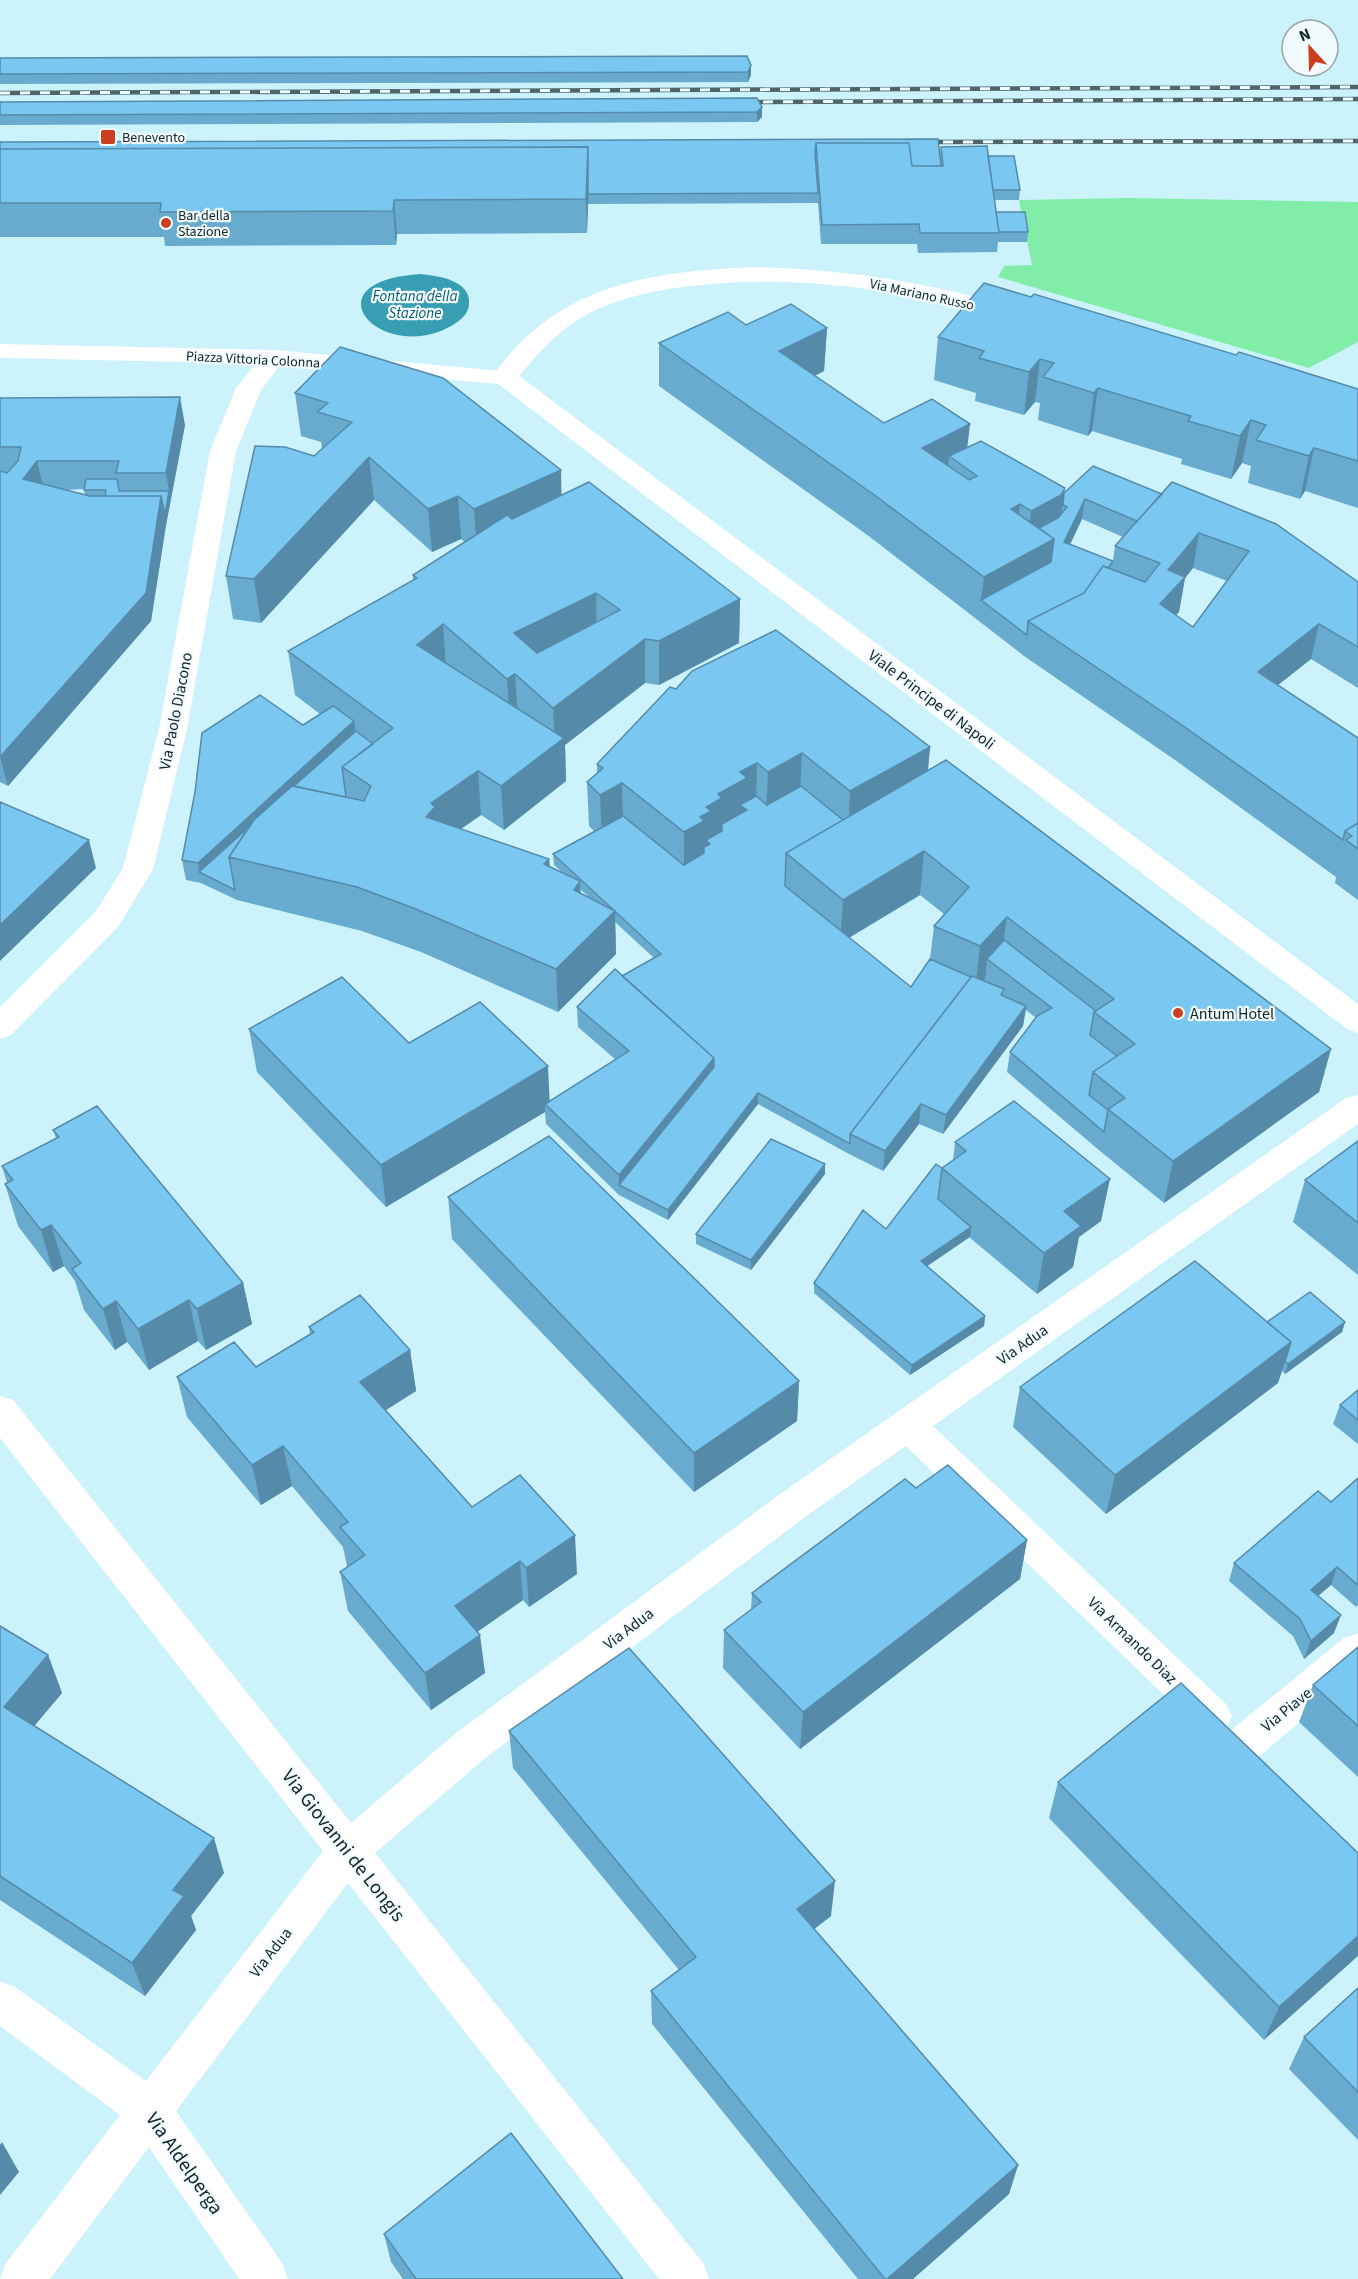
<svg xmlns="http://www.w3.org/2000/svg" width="1358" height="2279" font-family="'Source Sans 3',sans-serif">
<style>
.green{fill:#81eda8}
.water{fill:#389eb4}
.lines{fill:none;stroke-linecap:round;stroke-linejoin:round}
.street{fill:#fff;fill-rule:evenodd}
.secondary{fill:#fff;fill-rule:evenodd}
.rail-casing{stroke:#4d666c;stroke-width:4.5}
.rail{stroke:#f1fafc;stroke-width:3;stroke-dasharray:10;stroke-linecap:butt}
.wall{fill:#69abcf;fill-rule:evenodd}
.shaded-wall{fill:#558ba9}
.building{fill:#7ac7f1;stroke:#558ba9;stroke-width:1.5;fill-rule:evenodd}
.poi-dot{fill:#ca401f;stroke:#f1fafc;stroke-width:2}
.labels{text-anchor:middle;stroke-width:4.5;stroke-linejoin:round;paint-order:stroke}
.far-poi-label{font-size:14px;fill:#122529;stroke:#f1fafc;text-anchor:start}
.far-street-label{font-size:14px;fill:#122529;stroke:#f1fafc}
.far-water-label{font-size:15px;font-style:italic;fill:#065e6e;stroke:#f1fafc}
.street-label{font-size:16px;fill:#122529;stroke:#f1fafc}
.poi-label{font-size:16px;fill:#122529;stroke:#f1fafc;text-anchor:start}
.near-street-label{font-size:20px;fill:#122529;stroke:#f1fafc}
</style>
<rect width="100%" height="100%" fill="#ccf3fc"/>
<path class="green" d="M1129,198L1358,202V342L1309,368L998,277L1004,266L1032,265L1019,200Z"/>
<path class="water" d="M421,274C438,276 472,280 469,305C468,314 461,320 453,325C382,367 304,281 421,274Z"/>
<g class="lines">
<path class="street" d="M753,267C847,269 930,283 1021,309L1024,314L1021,319L1012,321C984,314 956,305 928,299C848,283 764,276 683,287C648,292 609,300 579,319C553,335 533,359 514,382L505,385L496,382L492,377C557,284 648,272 753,267Z
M274,350L283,352L286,357L261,390L236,451L187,729L153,869L118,927L11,1035L0,1039V1007L96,911L123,868L159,729L210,451L236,388L265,352Z
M1358,1095V1124L933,1426L1226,1704L1232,1716L1226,1728L1212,1734L1198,1728L906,1446L809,1514L484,1759L375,1853L703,2263L709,2279H659L348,1883L176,2111L282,2263L288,2279H239L149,2147L50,2279H0L6,2263L120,2115L0,2026V1981L15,1987L146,2081L323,1851L0,1438V1396L13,1400L351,1823L456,1733L783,1492L1346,1098Z
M1358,1633V1673L1257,1758L1243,1763L1229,1758L1223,1745L1229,1732L1344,1638Z"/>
<path class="secondary" d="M0,344L274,350L514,372L1358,1004V1033L1347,1029L498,384L274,364L0,358Z"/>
<g class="rail-casing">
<path id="rail" d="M0,93L1358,87
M743,102L1358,99
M923,142L1358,141"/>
</g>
<use href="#rail" class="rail"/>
</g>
<path class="wall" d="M0,58L751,65V75L748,82L0,84Z
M0,102L762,107V117L757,122L0,125Z
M938,139L940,155L941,147L988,156L1020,190L1019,200H995L996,212L1028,232L1027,242H998L997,252L918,253L917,244H821L818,203L588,204V202L587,233L397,234L396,245L165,246L164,237H0V142Z
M746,325L827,328L824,371L815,376L884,423L967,447L1065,488L1064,493L1093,466L1358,582V688L1311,659L1278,685L1358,738V900L1335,883L1336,877L1175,760L1024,656L870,537L659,386V343ZM1082,519L1123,537L1115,546L1113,561L1070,545ZM1193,568L1227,581L1193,627L1175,615L1179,612L1185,578Z
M938,337L1236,355L1358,389V508L1305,491L1300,499L1248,483L1251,466L1242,463L1231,479L1181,464L1182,459L1140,446L1092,431L1088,436L1038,420L1040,403L1035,402L1024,415L975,401L976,393L934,380Z
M340,347L562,495L740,599L739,643L659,685L645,683L565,745L566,781L504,830L481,815L461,829L549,859L550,867L563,873L554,865L553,854L595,832L589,826L587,782L597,773V764L676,689L930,747L928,771L1331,1049L1319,1092L1164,1203L1100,1151L1007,1072L1010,1052L1036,1018L1026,1010L1023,1026L943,1134L919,1124L883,1171L849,1154L758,1104L668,1220L619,1195L546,1124L545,1112L386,1207L257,1072L249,1029L409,1043L550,1101L616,1060L578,1027L577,1007L622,976L654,958L615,922L616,954L558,1012L421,952L362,931L237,900L201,883L186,880L182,860L303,725L320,714L295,695L288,651L413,580V575L465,542L461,539L432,552L374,500L261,623L233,619L226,576L314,456L322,449L321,442L301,436L295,393ZM580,889L589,897L581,893ZM920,895L944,914L934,926L930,959L911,987L849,938Z
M0,398L185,425L166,525L151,621L8,786L0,782ZM84,489L85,495L64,490Z
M53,1130L243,1283L252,1324L206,1350L198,1341L149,1370L127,1342L115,1350L84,1310L75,1281L64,1266L53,1272L18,1226L5,1184L7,1183L2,1166L56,1138Z
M1358,1141V1275L1293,1222L1305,1180Z
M955,1142L1101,1221L1079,1237L1073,1267L1037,1294L969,1237L927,1266L985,1316L984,1326L910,1375L814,1293V1283L886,1229L942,1168L953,1160Z
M825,1164V1174L751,1270L696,1244V1234Z
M448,1197L799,1381L797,1421L694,1492L452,1239Z
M1267,1322H1345L1342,1332L1285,1374L1282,1371L1278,1383L1106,1514L1013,1427L1020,1387Z
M309,1327L410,1350L416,1391L386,1410L472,1507L577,1574L529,1607L523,1600L477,1632L485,1673L431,1710L348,1611L340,1572L348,1567L347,1566L343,1547L292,1486L261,1505L187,1417L177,1377L256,1367L310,1334Z
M1358,1390V1444L1333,1424L1340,1405Z
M1358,1478V1605L1356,1607L1331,1585L1318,1596L1334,1633L1304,1659L1293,1636L1229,1581L1234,1563L1331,1502Z
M916,1488L1027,1540L1020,1579L800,1749L723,1668L724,1630L751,1610L752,1593Z
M0,1626L48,1655L62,1693L34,1726L224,1873L191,1916L196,1930L145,1996L0,1900Z
M1358,1647V1777L1299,1722L1313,1685Z
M509,1731L831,1916L814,1929L1018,2165L1009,2194L913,2279H858L652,2024L651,1991L679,1970L513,1768Z
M1058,1782L1358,1853L1264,2040L1049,1818Z
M1358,1988V2140L1289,2069L1304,2037Z
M384,2234L623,2279H403L391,2262Z"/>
<path class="shaded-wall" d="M751,65V75L748,82V72Z
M762,107V117L757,122V112Z
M588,147L589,181L587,233L586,199Z
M394,200L397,234L396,245L393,211Z
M827,328L824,371L777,394L779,351Z
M1040,359L1035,402L1024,415L1029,372Z
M1098,388L1092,431L1088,436L1094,393Z
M180,397L185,425L166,525L151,621L8,786L0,757L161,496L169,491L166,473Z
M1251,420L1242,463L1231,479L1240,436Z
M970,424L965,468L949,456L947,477L922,448Z
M1314,448L1305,491L1300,499L1309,456Z
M369,457L374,500L261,623L254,579Z
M37,461L44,490L23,479Z
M561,470L562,513L477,553L474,509Z
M1065,488L1059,531L1049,582L981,600L984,577L1028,535L1031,511Z
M458,496L461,539L432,552L428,509Z
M1085,499L1082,519L1061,563L1064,542Z
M1020,504L1015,547L1011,509Z
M1199,533L1193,568L1185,578L1179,612L1154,640L1160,604L1168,570Z
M596,593L597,637L517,677L514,633Z
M740,599L739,643L659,685V641Z
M443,624L446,667L417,645Z
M1319,624L1311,659L1250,707L1258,672Z
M645,639V683L565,745L566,781L504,830L501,786L555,745L553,708Z
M515,674L518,718L510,722L507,679Z
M354,721L357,742L199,872L198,863Z
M930,747L926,790L848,835L850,791Z
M802,753L800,796L766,815L768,772Z
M757,763L756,806L684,875V832L700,817L718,794L740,772Z
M478,771L481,815L439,844L426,817L431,803Z
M622,783L623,827L602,838L600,795Z
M89,840L96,868L0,961V925Z
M924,851L920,895L840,943L843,900Z
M549,859L552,903L544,864Z
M580,881L582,924L574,890Z
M615,911L616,954L558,1012L556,969Z
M1007,917L1001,960L987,959L985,979L975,989L980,946Z
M1026,1006L1023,1026L943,1134L946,1115Z
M1331,1049L1319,1092L1164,1203L1173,1161Z
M714,1058V1078L619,1185V1195V1175Z
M548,1066L550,1109L545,1104V1112L386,1207L381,1165Z
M758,1093V1104L668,1220V1210Z
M921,1104L919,1124L883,1171L885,1151Z
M825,1164V1174L751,1270V1260Z
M1110,1179L1101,1221L1079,1237L1073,1267L1037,1294L1044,1253L1064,1211Z
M51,1225L64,1266L53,1272L41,1230Z
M971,1227L970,1237L920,1271L921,1261Z
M243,1283L252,1324L206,1350L197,1309Z
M189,1300L198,1341L149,1370L138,1329Z
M116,1301L127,1342L115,1350L103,1309Z
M985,1316L984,1326L910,1375L912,1365Z
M1345,1322L1342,1332L1285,1374L1288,1364Z
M1291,1342L1278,1383L1106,1514L1115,1475Z
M410,1350L416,1391L367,1422L360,1382Z
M799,1381L797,1421L694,1492V1453Z
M283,1446L292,1486L261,1505L252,1465Z
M575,1535L577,1574L529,1607L526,1568Z
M1027,1540L1020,1579L800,1749L803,1712Z
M520,1561L523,1600L460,1644L455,1606Z
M1337,1567L1331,1585L1305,1607L1311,1590Z
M1341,1615L1334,1633L1304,1659L1311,1641Z
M480,1635L485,1673L431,1710L425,1673Z
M48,1655L62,1693L19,1744L4,1707Z
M214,1838L224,1873L191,1916L196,1930L145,1996L132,1963L173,1890Z
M835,1881L831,1916L795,1944L797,1909Z
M1358,1936V1956L1264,2040L1279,2007Z
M2,2142L19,2172L0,2195V2145Z
M1018,2165L1009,2194L913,2279H887Z"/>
<path class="building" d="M747,56L751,65L748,72L0,74V58Z
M757,98L762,107L757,112L0,115V102Z
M938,139L941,166H912L909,143H816L815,153L818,193L588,194V147L0,149V142Z
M816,143H909L912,166H943L941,147L987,146L999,233H920L919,224L822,225Z
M588,147L586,199L394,200L393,211L160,212L161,203H0V149Z
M988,156H1014L1020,190H993Z
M996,212H1025L1028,232H999Z
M984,283L1031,297L1034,294L1236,355L1239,352L1358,389V461L1314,448L1309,456L1256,440L1266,425L1251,420L1240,436L1188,421L1191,416L1147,403L1098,388L1094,393L1043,377L1054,363L1040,359L1029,372L979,358L984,351L938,337Z
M791,304L827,328L779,351L884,423L932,399L970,424L922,448L969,480L977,476L949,456L981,441L1065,488L1061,495L1031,511L1020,504L1011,509L1054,539L984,577L873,494L659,343L728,312L746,325Z
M340,347L443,378L561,470L474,509L458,496L428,509L369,457L254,579L226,576L255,446L285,447L314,456L352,422L317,412L328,403L295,393Z
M180,397L166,473H116L119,461H37L23,479L90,496H161L146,593L0,757V471L7,473L18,461L21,447H0V398Z
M1093,466L1162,494L1137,521L1085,499L1064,542L1113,561L1108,568L1103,566L1084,593L1028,621L1027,635L981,600L1051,562L1054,539L1039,528L1058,518L1067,507L1063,505L1064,493Z
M86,479H117L119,491H169L165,514L161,496H105L106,490H84Z
M589,482L740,599L659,641L645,639L553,708L515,674L507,679L443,624L417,645L564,738L501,786L478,771L431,803L435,807L426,817L549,859L544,864L580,881L574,890L615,911L556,969L416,909L357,887L229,857L254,820L292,786L364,801L371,786L342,767L393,728L288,651L417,578L413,575L507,515L512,519ZM596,593L620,610L537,653L514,633Z
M1172,482L1276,524L1358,582V647L1319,624L1258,672L1358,738V823L1345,831L1343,840L1182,725L1028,621L1084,593L1103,566L1145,582L1160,563L1115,546ZM1199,533L1249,551L1193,627L1160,604L1185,577L1168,570Z
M776,630L930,747L850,791L802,753L768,772L757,763L740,772L747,778L718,794L722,798L706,807L711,811L700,817L704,821L684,832L622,783L600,795L587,782L603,768L597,764L670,687L676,689L692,671Z
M260,695L303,725L333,706L354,721L198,863L182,860L195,792L202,733Z
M356,731L373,744L342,767L346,797L294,786Z
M946,760L1331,1049L1173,1161L1108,1109L1125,1098L1093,1072L1135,1044L1094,1012L1114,999L1007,917L980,946L934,926L969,887L924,851L843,900L786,853Z
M801,786L843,820L786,853L785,886L911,987L930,959L971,977L850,1134V1144L758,1093L668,1210L619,1185L714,1067V1058L622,976L661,954L553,854L623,816L684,865L704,853V847L710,844L706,840L722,831V824L747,810L740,805L756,796L767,805Z
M0,802L89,840L0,925Z
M1358,823V849L1346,840L1352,836L1345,831Z
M249,827L229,857L235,890L199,872Z
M1004,940L1096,1011L1094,1012L1090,1035L1117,1056L1093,1072L1089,1095L1108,1110L1104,1132L1010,1052L1037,1016L1052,1008L987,959Z
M615,969L714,1058L619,1175L545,1104L629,1051L577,1007Z
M972,976L1004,989L1001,995L1026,1006L946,1115L921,1104L885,1151L850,1134Z
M342,977L409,1043L480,1002L548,1066L381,1165L249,1029Z
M1014,1101L1110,1179L1064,1211L1081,1226L1044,1253L942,1168L966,1151L955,1142Z
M97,1106L243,1283L197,1309L189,1300L138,1329L116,1301L103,1309L72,1269L81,1263L51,1225L41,1230L5,1184L13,1180L2,1166L59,1137L53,1130Z
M549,1136L799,1381L694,1453L448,1197Z
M771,1139L825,1164L751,1260L696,1234Z
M1358,1141V1223L1305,1180Z
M936,1164L942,1168L938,1199L971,1227L921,1261L985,1316L912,1365L814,1283L863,1210L886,1229Z
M1195,1261L1291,1342L1115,1475L1020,1387Z
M1310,1292L1345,1322L1288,1364L1285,1362L1291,1342L1267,1322Z
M360,1295L410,1350L360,1382L472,1507L520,1475L575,1535L526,1568L520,1561L455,1606L480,1635L425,1673L340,1572L365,1555L340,1527L348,1522L283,1446L252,1465L177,1377L234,1342L256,1367L314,1332L309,1327Z
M1358,1390V1420L1340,1405Z
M948,1465L1027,1540L803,1712L724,1630L761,1602L752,1593L905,1479L916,1488Z
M1358,1478V1585L1337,1567L1311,1590L1341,1615L1311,1641L1300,1619L1234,1563L1318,1491L1331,1502Z
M0,1626L48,1655L4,1707L214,1838L173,1890L184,1896L132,1963L0,1876Z
M1358,1647V1726L1313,1685Z
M629,1648L835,1881L797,1909L1018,2165L887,2279H885L651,1991L696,1957L509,1731Z
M1181,1683L1358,1853V1936L1279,2007L1058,1782Z
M1358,1988V2092L1304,2037Z
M511,2133L623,2279H416L384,2234Z"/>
<g class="poi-dot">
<rect x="100" y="129" width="16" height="16" rx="3"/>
<circle cx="166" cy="223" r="6"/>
<circle cx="1178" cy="1013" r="6"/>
</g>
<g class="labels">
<g class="far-poi-label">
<text x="122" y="142">Benevento</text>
<text x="178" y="220">Bar della<tspan x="178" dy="16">Stazione</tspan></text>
</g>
<g class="far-street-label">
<text transform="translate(922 294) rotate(12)" y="5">Via Mariano Russo</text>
<text transform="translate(253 359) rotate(3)" y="5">Piazza Vittoria Colonna</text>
</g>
<g class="far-water-label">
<text x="415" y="301">Fontana della<tspan x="415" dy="17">Stazione</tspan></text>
</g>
<g class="street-label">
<text transform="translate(932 699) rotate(37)" y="6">Viale Principe di Napoli</text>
<text transform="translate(175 711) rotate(-79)" y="6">Via Paolo Diacono</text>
<text transform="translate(1022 1344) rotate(-35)" y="6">Via Adua</text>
<text transform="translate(628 1628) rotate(-37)" y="6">Via Adua</text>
<text transform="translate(1133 1640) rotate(44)" y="6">Via Armando Diaz</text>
<text transform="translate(1286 1709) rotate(-39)" y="6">Via Piave</text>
<text transform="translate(270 1952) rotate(-52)" y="6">Via Adua</text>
</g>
<g class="poi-label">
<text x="1190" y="1019">Antum Hotel</text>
</g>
<g class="near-street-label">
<text transform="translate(344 1845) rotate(52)" y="7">Via Giovanni de Longis</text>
<text transform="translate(185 2163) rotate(55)" y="7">Via Aldelperga</text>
</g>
</g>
<g transform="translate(1310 48) rotate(338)"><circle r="28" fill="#f1fafc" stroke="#98a5a8" stroke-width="1.5"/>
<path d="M0-4.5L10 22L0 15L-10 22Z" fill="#ca401f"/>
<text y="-9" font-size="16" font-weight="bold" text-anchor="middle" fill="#122529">N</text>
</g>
</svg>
